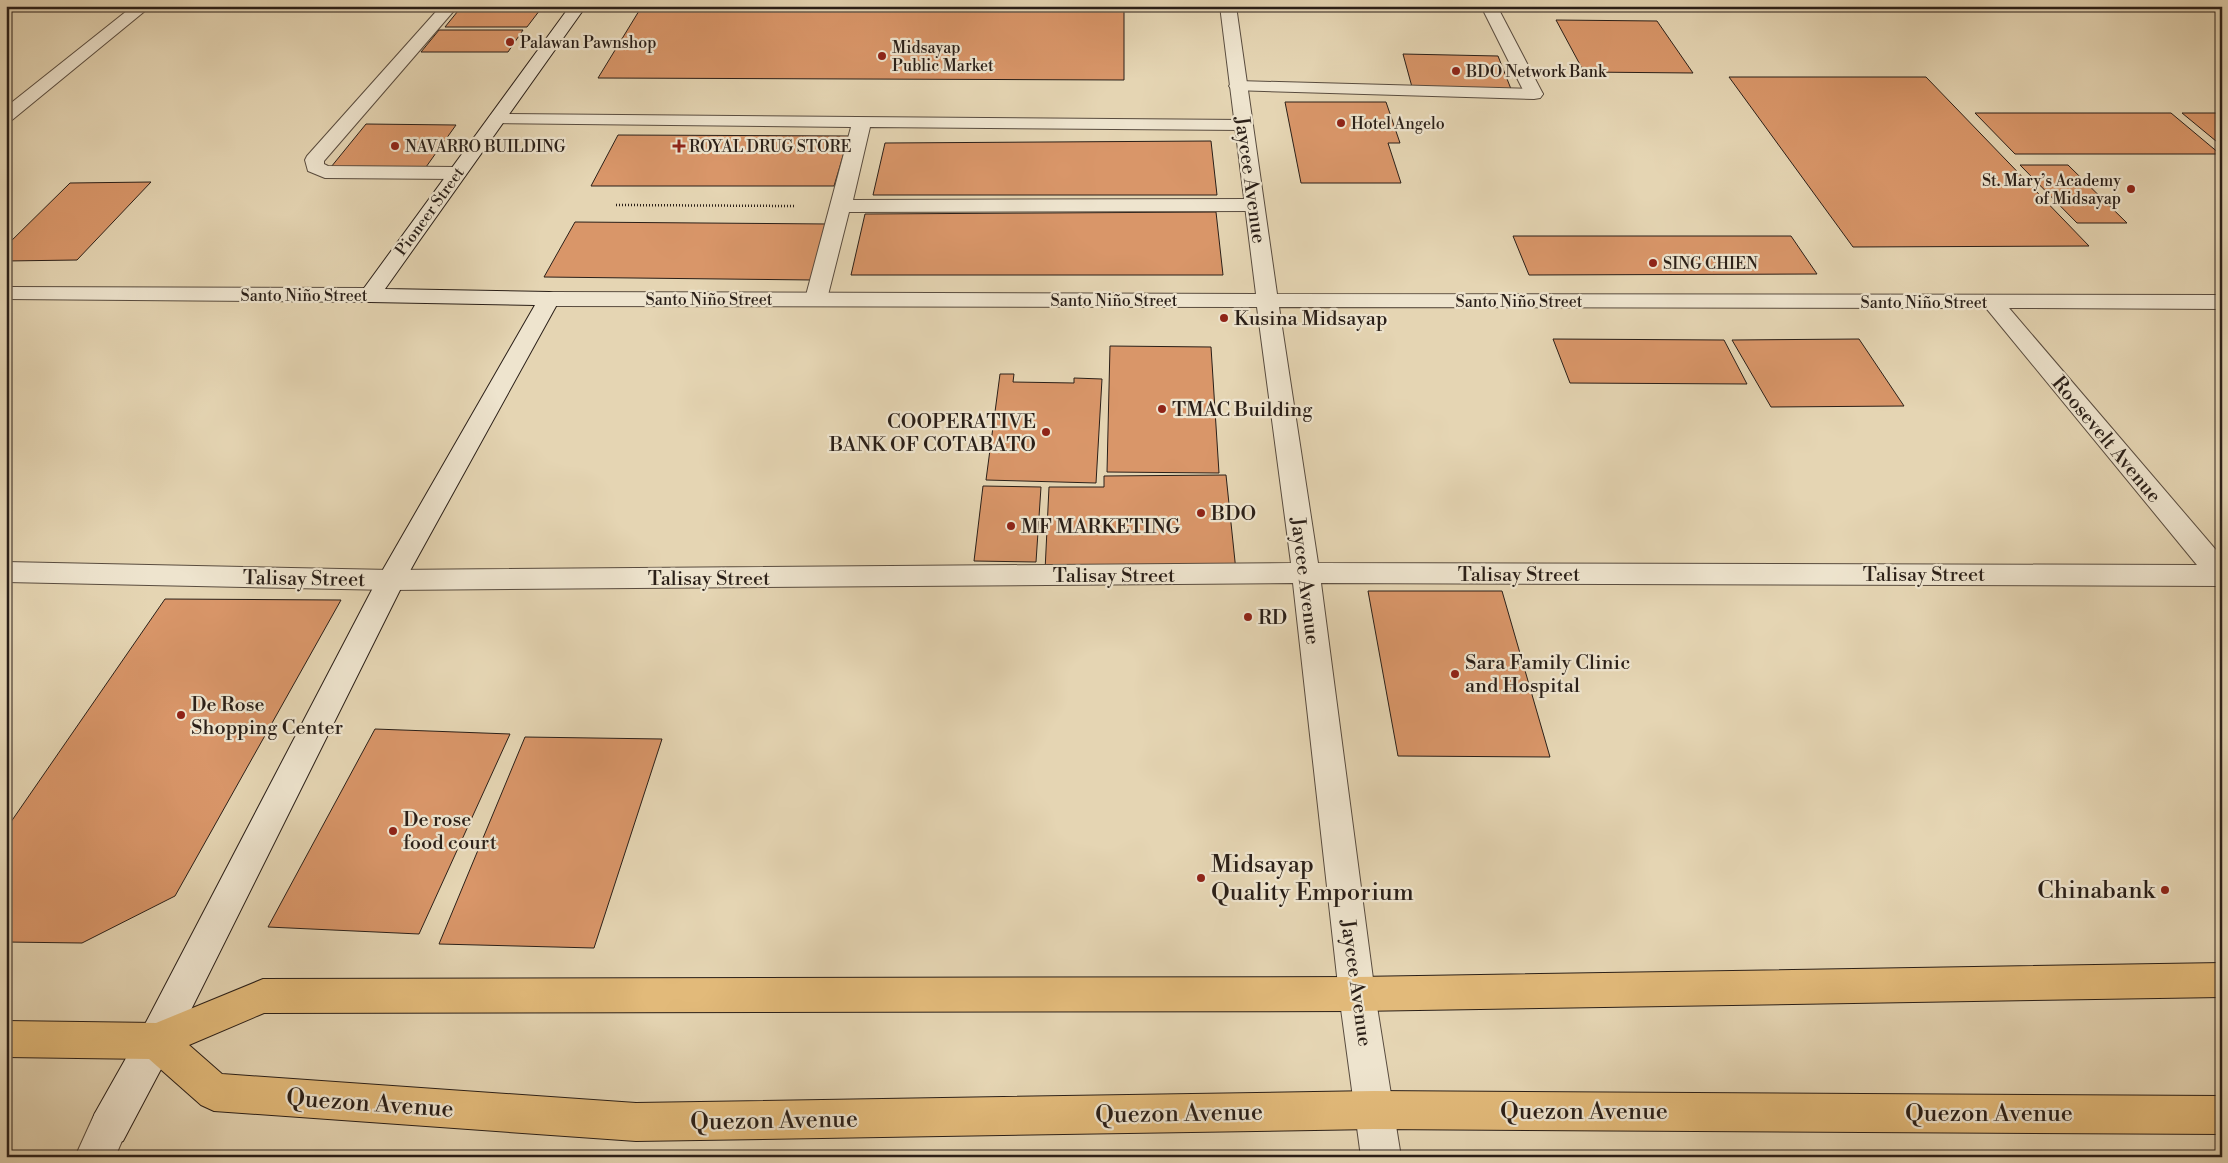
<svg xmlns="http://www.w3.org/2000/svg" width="2228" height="1163" font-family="'Libre Bodoni',serif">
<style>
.building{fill:#d99669;stroke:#2a1f18}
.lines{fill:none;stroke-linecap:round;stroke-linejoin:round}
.service-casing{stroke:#594c3f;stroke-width:2}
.minor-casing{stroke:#594c3f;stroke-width:2}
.secondary-casing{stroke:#2a1f18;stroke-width:2}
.primary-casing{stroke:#2a1f18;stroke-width:2}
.path{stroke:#2a1f18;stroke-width:2.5;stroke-dasharray:1 2;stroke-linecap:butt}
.service{fill:#eee4ce;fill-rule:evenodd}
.minor{fill:#eee4ce;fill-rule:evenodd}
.secondary{fill:#eee4ce;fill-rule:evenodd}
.primary{fill:#e2ba7a;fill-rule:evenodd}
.poi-dot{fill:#8f2418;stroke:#eee4ce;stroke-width:2}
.labels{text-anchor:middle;stroke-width:4.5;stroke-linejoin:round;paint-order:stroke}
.far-poi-label{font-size:16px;fill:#2a1f18;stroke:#eee4ce;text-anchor:start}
.far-street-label{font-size:16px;fill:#2a1f18;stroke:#eee4ce}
.street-label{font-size:20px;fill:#2a1f18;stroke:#eee4ce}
.poi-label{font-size:20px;fill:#2a1f18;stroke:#eee4ce;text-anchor:start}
.near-poi-label{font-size:24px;fill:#2a1f18;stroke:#eee4ce;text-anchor:start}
.near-street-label{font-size:24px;fill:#2a1f18;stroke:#eee4ce}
</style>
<rect width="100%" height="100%" fill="#e5d5b3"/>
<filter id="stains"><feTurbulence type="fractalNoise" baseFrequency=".004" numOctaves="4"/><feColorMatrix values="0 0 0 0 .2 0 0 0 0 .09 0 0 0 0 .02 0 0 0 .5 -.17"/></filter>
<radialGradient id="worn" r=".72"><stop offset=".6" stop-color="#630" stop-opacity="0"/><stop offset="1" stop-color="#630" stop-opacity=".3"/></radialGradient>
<path class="building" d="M462,6H543L527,27H445Z
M642,6H1124V80L598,78Z
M1556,20L1657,21L1693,73L1584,72Z
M439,30H523L508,52H421Z
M1403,54L1498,56L1511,89L1412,87Z
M1729,77H1926L2089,246L1853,247Z
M1285,102H1386L1400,143H1388L1401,183H1301Z
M1975,113H2171L2220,154H2015Z
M2182,113H2222V146Z
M366,124L456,125L426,167H331Z
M618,135L849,136L834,186H591Z
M1211,141L1217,195H873L885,143Z
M2020,165H2068L2127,223H2077Z
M151,182L77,260L6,261V246L70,183Z
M1216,212L1223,275H851L865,214Z
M575,222L829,224L812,280L544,277Z
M1513,236H1791L1817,274L1529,275Z
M1553,339L1724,340L1747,384L1570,383Z
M1859,339L1904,406L1771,407L1732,340Z
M1110,346L1211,347L1219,473L1107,472Z
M1000,374H1014L1013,382L1074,383V378L1102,379L1096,483L986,480Z
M1226,475L1236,571H1045L1049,487H1104V476Z
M983,486L1041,487L1036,562L974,561Z
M1368,591H1502L1550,757L1398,756Z
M165,599L341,600L175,896L82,943L6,942V829Z
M375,729L510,734L419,934L268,927Z
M525,737L662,739L594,948L439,944Z"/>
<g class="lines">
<g class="service-casing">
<path id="service" d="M1238,81L1534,89L1540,90L1543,94L1540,98L1534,99L1232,90L1229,86L1232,82Z
M497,114L1243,120L1249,121L1252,125L1249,129L1243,130L870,127L853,200L1254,199L1261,201L1264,205L1261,209L1254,211L849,212L827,299L824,304L816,306L808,304L805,299L851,127L491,123L488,119L491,115Z"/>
</g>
<g class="minor-casing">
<path id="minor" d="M133,6H151L12,120L6,121V107Z
M441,6H458L324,161V164L328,166L456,167L463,169L466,173L463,177L456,179L325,178L308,171L305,160L307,156Z
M1220,6H1236L1277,294L2222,295V309L2009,308L2222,557V586L1321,583L1375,994L1401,1157H1361L1339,994L1293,583L391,590L6,582V562L391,570L1291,563L1257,307L549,306L541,304L538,299L541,294L549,292L1256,294ZM1279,307L1986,308L2197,565L1318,563Z
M1481,6H1497L1543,94L1540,98H1528L1525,94Z
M6,287L370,288L378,290L381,295L378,300L370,302L6,299Z
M109,1108L123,1113L128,1127L115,1157H75L95,1113Z"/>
</g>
<g class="secondary-casing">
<path id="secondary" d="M570,6H586L385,289L549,292L557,294L560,299L405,580L169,1054L123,1141L109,1146L95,1141L90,1127L95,1113L143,1028L377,580L535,305L370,302L362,300L359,295Z"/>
</g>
<g class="primary-casing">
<path id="primary" d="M2222,963V997L1357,1011L264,1013L189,1045L222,1074L636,1103L1374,1091L2222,1096V1134L1374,1129L636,1141L214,1111L201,1105L149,1059L6,1057V1021L156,1023L263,979L1357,977Z"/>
</g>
<path class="path" d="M616,205L794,206"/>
<use href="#service" class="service"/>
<use href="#minor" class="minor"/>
<use href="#secondary" class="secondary"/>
<use href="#primary" class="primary"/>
</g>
<g class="poi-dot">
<circle cx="510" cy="42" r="5"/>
<circle cx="882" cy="56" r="5"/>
<circle cx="1456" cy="71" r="5"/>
<circle cx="1341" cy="123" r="5"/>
<circle cx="395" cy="146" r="5"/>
<path d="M676.5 138.5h5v5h5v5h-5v5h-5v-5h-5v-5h5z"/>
<circle cx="2131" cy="189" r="5"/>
<circle cx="1653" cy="263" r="5"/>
<circle cx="1224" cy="318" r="5"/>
<circle cx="1162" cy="409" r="5"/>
<circle cx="1046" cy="432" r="5"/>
<circle cx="1201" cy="513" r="5"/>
<circle cx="1011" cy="526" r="5"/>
<circle cx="1248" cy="617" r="5"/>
<circle cx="1455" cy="674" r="5"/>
<circle cx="181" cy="715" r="5"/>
<circle cx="393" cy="831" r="5"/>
<circle cx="1201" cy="878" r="5"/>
<circle cx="2165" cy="890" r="5"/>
</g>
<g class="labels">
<g class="far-poi-label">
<text x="520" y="48">Palawan Pawnshop</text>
<text x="892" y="53">Midsayap<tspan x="892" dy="18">Public Market</tspan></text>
<text x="1466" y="77">BDO Network Bank</text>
<text x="1351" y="129">Hotel Angelo</text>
<text x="405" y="152">NAVARRO BUILDING</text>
<text x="689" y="152">ROYAL DRUG STORE</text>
<text x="2121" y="186" text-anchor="end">St. Mary’s Academy<tspan x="2121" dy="18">of Midsayap</tspan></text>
<text x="1663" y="269">SING CHIEN</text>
</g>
<g class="far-street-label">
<text transform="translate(429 211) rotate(-54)" y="6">Pioneer Street</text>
<text x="304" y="301">Santo Niño Street</text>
<text x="709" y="305">Santo Niño Street</text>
<text x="1114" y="306">Santo Niño Street</text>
<text x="1519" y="307">Santo Niño Street</text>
<text x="1924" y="308">Santo Niño Street</text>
</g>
<g class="street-label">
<text transform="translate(1251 180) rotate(82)" y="7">Jaycee Avenue</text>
<text transform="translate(2107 439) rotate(50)" y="7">Roosevelt Avenue</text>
<text x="1519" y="581">Talisay Street</text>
<text x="1924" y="581">Talisay Street</text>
<text x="1114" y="582">Talisay Street</text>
<text transform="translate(304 578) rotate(1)" y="7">Talisay Street</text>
<text x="709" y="585">Talisay Street</text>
<text transform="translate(1306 581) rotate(83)" y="7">Jaycee Avenue</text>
<text transform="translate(1357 983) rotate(82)" y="7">Jaycee Avenue</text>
</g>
<g class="poi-label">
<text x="1234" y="325">Kusina Midsayap</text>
<text x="1172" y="416">TMAC Building</text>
<text x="1036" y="428" text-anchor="end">COOPERATIVE<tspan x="1036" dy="23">BANK OF COTABATO</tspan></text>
<text x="1211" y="520">BDO</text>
<text x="1021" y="533">MF MARKETING</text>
<text x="1258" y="624">RD</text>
<text x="1465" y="669">Sara Family Clinic<tspan x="1465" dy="23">and Hospital</tspan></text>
<text x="191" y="711">De Rose<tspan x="191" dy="23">Shopping Center</tspan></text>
<text x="403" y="826">De rose<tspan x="403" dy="23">food court</tspan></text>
</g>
<g class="near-poi-label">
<text x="1211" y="872">Midsayap<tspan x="1211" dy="28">Quality Emporium</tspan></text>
<text x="2155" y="898" text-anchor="end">Chinabank</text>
</g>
<g class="near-street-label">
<text transform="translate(370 1103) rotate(4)" y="8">Quezon Avenue</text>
<text x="1584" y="1119">Quezon Avenue</text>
<text transform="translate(1179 1113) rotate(-1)" y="8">Quezon Avenue</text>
<text x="1989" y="1121">Quezon Avenue</text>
<text transform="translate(774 1120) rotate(-1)" y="8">Quezon Avenue</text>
</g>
</g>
<rect width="2228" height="1163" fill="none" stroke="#e5d5b3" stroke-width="25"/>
<rect x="8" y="8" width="2213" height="1148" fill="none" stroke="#2a1f18" stroke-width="2.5"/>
<rect x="12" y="12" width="2203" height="1138" fill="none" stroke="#2a1f18"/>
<rect width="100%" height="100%" filter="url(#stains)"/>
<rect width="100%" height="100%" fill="url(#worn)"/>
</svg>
